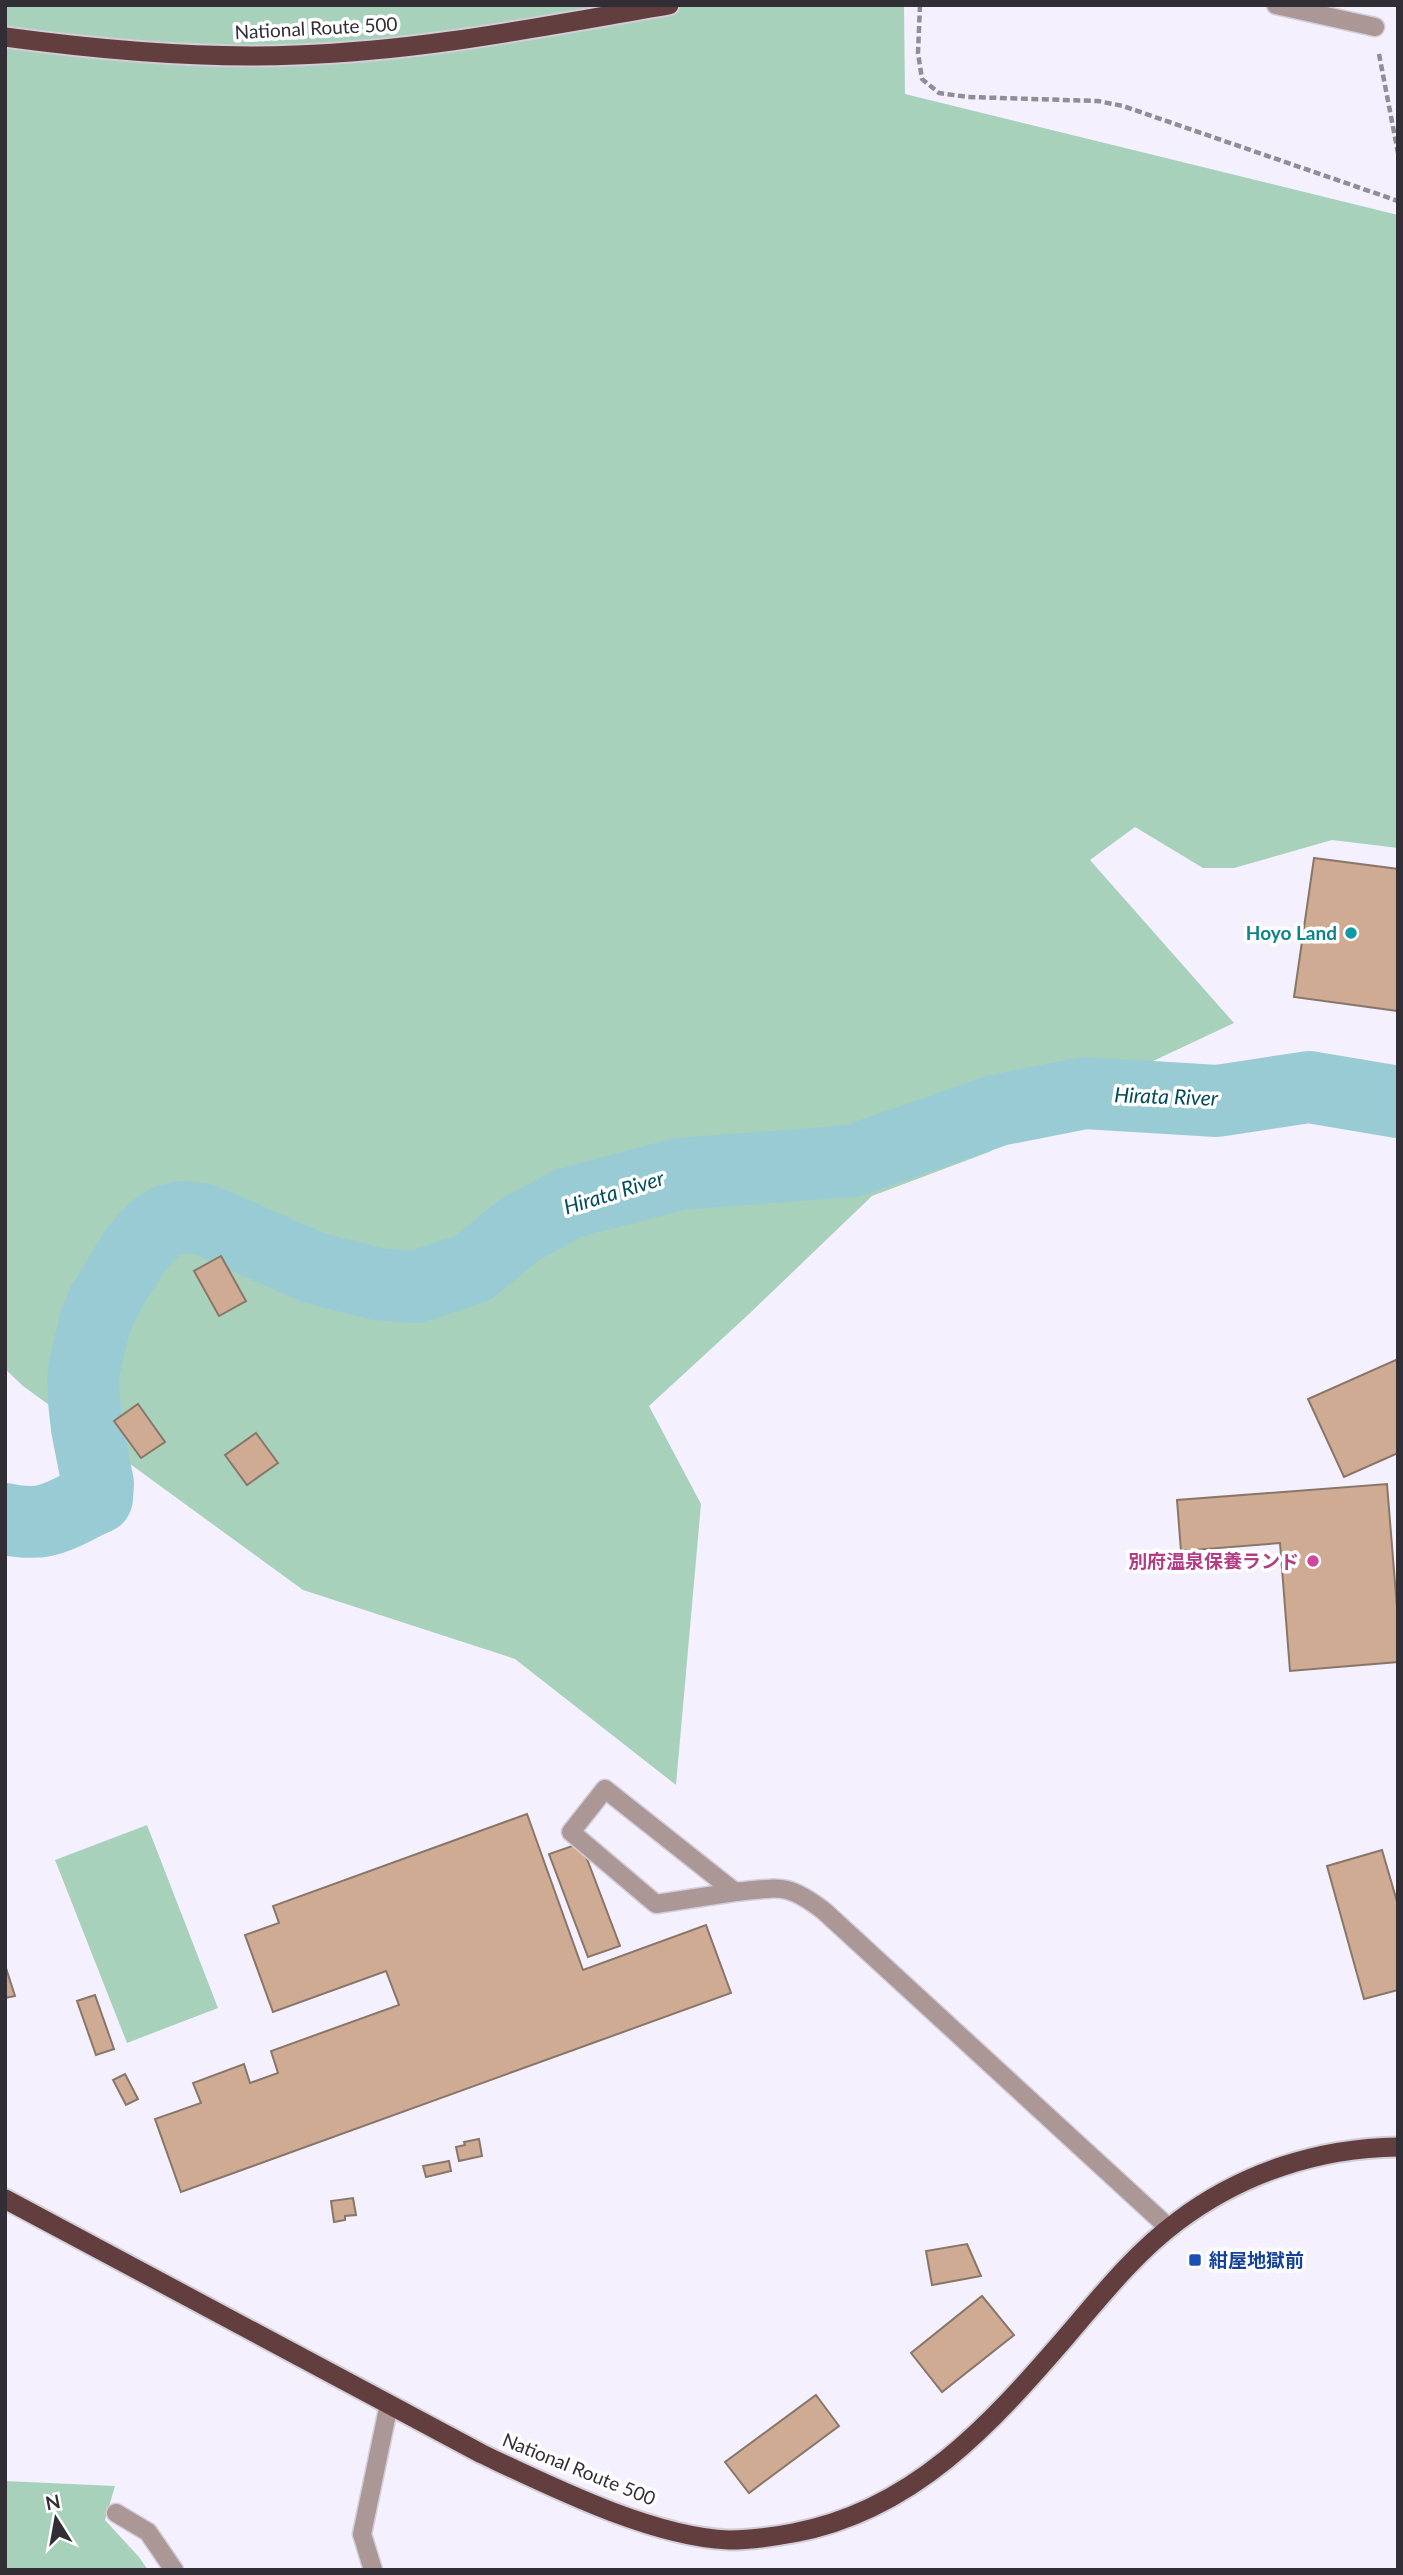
<svg xmlns="http://www.w3.org/2000/svg" width="1403" height="2575" font-family="Lato,'Noto Sans JP',sans-serif">
<style>
.green{fill:#a8d1bc}
.lines{fill:none;stroke-linecap:round;stroke-linejoin:round}
.river{stroke:#99cbd4;stroke-width:72}
.building{fill:#cfab93;stroke:#887669;stroke-width:2}
.service-casing{stroke:#d2cdd9;stroke-width:21}
.minor-casing{stroke:#d2cdd9;stroke-width:21}
.trunk-casing{stroke:#d2cdd9;stroke-width:23}
.path{stroke:#918d97;stroke-width:4.5;stroke-dasharray:7 3.5;stroke-linecap:butt}
.service{stroke:#ab9796;stroke-width:18}
.minor{stroke:#ab9796;stroke-width:18}
.trunk{stroke:#623f3e;stroke-width:19}
.culture-dot{fill:#0f9aa8;stroke:#fff;stroke-width:2.5}
.hotel-dot{fill:#d1479c;stroke:#fff;stroke-width:2.5}
.transit-dot{fill:#1a4fb4;stroke:#fff;stroke-width:2.5}
.labels{text-anchor:middle;stroke-width:7;stroke-linejoin:round;paint-order:stroke}
.street-label{font-size:19px;fill:#322e36;stroke:#fff}
.culture-label{font-size:19px;font-weight:bold;fill:#0d838f;stroke:#fff;text-anchor:end}
.hotel-label{font-size:19px;font-weight:bold;fill:#b23c85;stroke:#fff;text-anchor:end}
.transit-label{font-size:19px;font-weight:bold;fill:#164399;stroke:#fff;text-anchor:start}
.water-label{font-size:21px;font-style:italic;fill:#004d57;stroke:#fff}
</style>
<rect width="100%" height="100%" fill="#f5f0fd"/>
<path class="green" d="M5,5H904L905,94L1398,215V848L1332,840L1234,868H1203L1135,827L1090,860L1234,1023L1085,1093L989,1152L872,1196L749,1314L649,1406L701,1504L676,1785L515,1659L303,1590L23,1386L5,1369Z
M147,1825L218,2008L127,2043L55,1860Z
M5,2481L115,2486L105,2520L139,2557L148,2570H5Z"/>
<g class="lines">
<path class="river" d="M5,1519C49,1528 59,1515 97,1498L98,1484L87,1428L84,1401L83,1376L89,1347L95,1323L104,1301L134,1252L152,1231L166,1221L181,1217L203,1219L314,1268L377,1284L416,1287L473,1268L519,1230L569,1203L679,1174L852,1161L998,1110L1085,1093L1217,1101L1309,1087L1398,1102"/>
</g>
<path class="building" d="M1314,858L1398,869V1011L1294,997Z
M221,1256L246,1301L219,1316L194,1271Z
M1398,1359V1453L1344,1477L1308,1399Z
M138,1404L165,1442L141,1458L114,1421Z
M256,1433L278,1463L247,1485L225,1455Z
M1387,1484L1398,1620V1662L1290,1671L1280,1543L1181,1551L1177,1500Z
M527,1814L583,1970L706,1925L731,1993L181,2192L155,2119L201,2103L193,2083L244,2064L250,2083L278,2073L271,2051L399,2005L386,1971L273,2012L245,1935L279,1923L273,1906Z
M581,1843L620,1946L588,1957L549,1854Z
M1382,1850L1398,1905V1990L1364,1999L1327,1866Z
M5,1965L15,1996L5,1998Z
M95,1995L114,2049L96,2055L77,2001Z
M125,2074L138,2099L126,2105L113,2080Z
M479,2139L482,2156L459,2161L456,2147L465,2145L464,2142Z
M449,2161L451,2171L426,2177L423,2166Z
M353,2198L356,2215L345,2216V2220L334,2222L331,2201Z
M967,2244L981,2276L932,2285L926,2251Z
M982,2296L1014,2335L942,2392L911,2353Z
M816,2395L839,2426L749,2493L725,2462Z"/>
<g class="lines">
<g class="service-casing">
<path id="service" d="M1276,5L1375,27
M116,2513L148,2532L174,2570"/>
</g>
<g class="minor-casing">
<path id="minor" d="M735,1892L656,1904L571,1832L605,1789L735,1892C780,1888 786,1882 824,1911L1169,2228
M373,2570L362,2534L389,2404"/>
</g>
<g class="trunk-casing">
<path id="trunk" d="M5,37C101,50 199,59 296,55C422,51 545,26 669,5
M5,2199L482,2454C552,2487 652,2537 729,2540C751,2540 772,2537 793,2533C913,2511 990,2425 1066,2337C1101,2296 1135,2253 1178,2221C1242,2173 1318,2148 1398,2147"/>
</g>
<path class="path" d="M920,5L918,53L922,79L939,93L968,97L1098,101L1123,106L1398,201
M1379,54L1398,153"/>
<use href="#service" class="service"/>
<use href="#minor" class="minor"/>
<use href="#trunk" class="trunk"/>
</g>
<circle class="culture-dot" cx="1351" cy="933" r="7"/>
<circle class="hotel-dot" cx="1313" cy="1561" r="7"/>
<rect class="transit-dot" x="1188" y="2253" width="14" height="14" rx="3.5"/>
<g class="labels">
<g class="street-label">
<text transform="translate(316 28) rotate(-3)" y="7">National Route 500</text>
<text transform="translate(579 2469) rotate(22)" y="7">National Route 500</text>
</g>
<g class="culture-label">
<text x="1337" y="940">Hoyo Land</text>
</g>
<g class="hotel-label">
<text x="1299" y="1568">別府温泉保養ランド</text>
</g>
<g class="transit-label">
<text x="1209" y="2267">紺屋地獄前</text>
</g>
<g class="water-label">
<text transform="translate(1166 1097) rotate(2)" y="7">Hirata River</text>
<text transform="translate(614 1193) rotate(-17)" y="7">Hirata River</text>
</g>
</g>
<rect width="1403" height="2575" fill="none" stroke="#322e36" stroke-width="14"/>
<g transform="translate(56 2519) rotate(349)" stroke="#ffffff" stroke-width="5" paint-order="stroke">
<path d="M0-5L12 26L0 18L-12 26Z" fill="#322e36"/>
<text y="-10" font-size="19" font-weight="bold" text-anchor="middle" fill="#322e36">N</text>
</g>
</svg>
